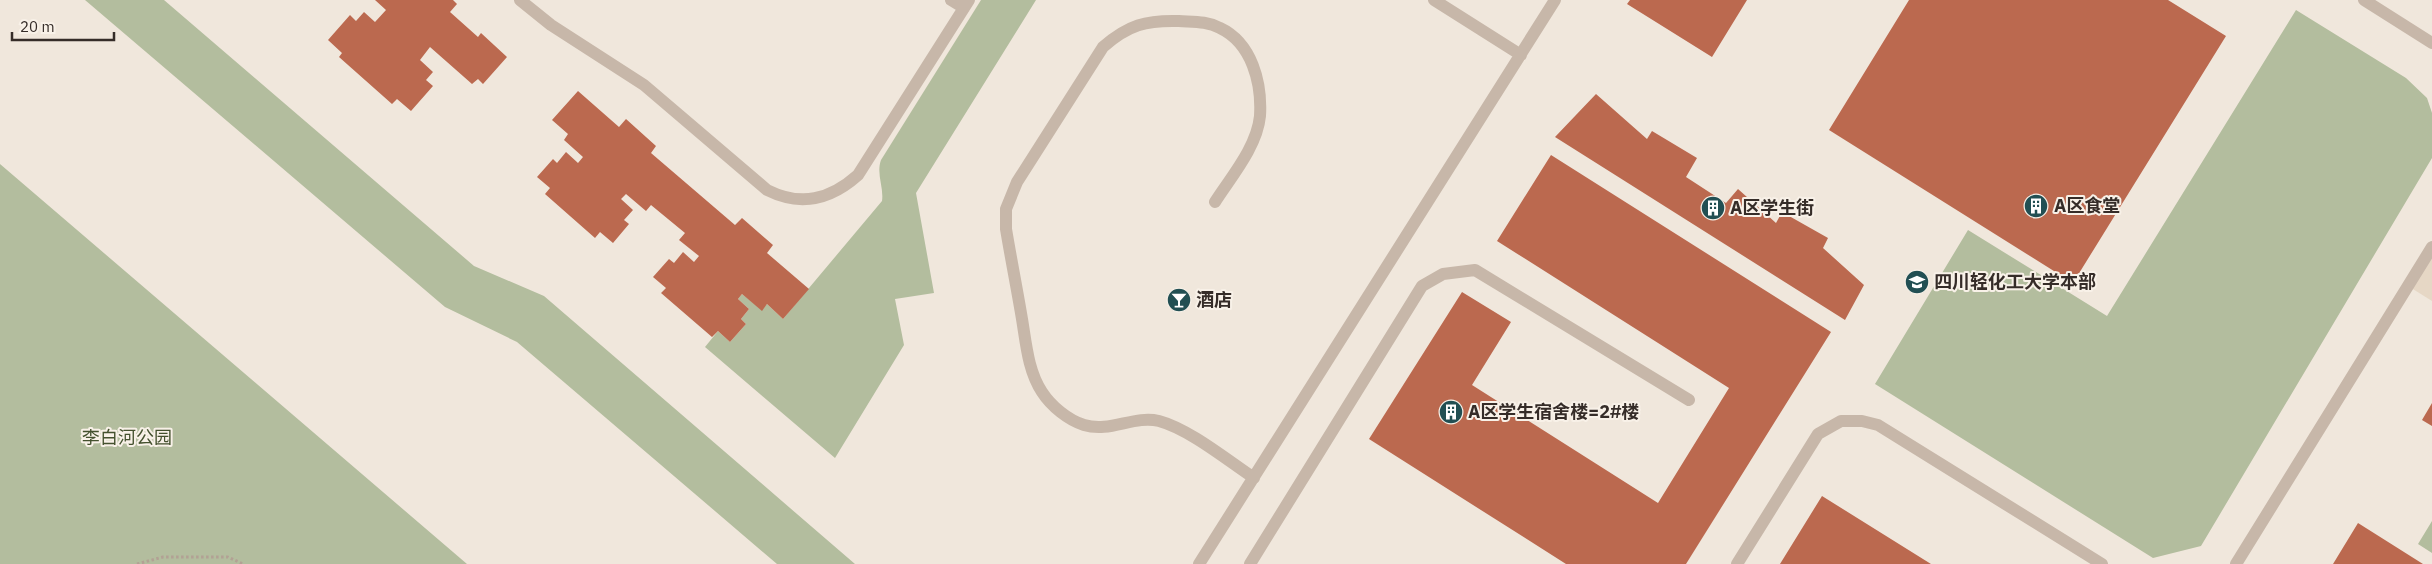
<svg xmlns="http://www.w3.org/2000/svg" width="2432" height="564" font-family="'IBM Plex Sans','Noto Sans SC',sans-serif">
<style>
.green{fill:#b3bd9e}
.plaza{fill:#e6d7c5}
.building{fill:#bb694f}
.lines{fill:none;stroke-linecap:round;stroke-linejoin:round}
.path{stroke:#b2a194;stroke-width:3;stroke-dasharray:2.5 2.5;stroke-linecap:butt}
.service{stroke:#c7b7a9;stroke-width:12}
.minor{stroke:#c7b7a9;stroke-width:12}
.labels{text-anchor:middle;stroke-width:4;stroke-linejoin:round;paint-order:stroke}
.poi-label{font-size:18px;font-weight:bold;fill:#352c28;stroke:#f8f1e8;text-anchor:start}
.park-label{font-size:18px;fill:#44512e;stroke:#f8f1e8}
</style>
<rect width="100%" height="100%" fill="#f0e7dc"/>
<path class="green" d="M85,0H164L474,266L544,296L855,564H777L517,342L445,307Z
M981,0H1036L916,193L934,293L895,299L904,345L835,458L705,347L718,331L730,342L746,324L741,319L749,309L738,299L742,294L762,310L767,304L783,319L882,201C884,187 876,174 881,160Z
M2296,10L2406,78L2427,98L2432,113V158L2201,546L2153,558L1875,384L1968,230L2107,316Z
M0,164L467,564H0Z
M2432,521V553L2418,544Z"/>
<path class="plaza" d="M2432,247V301L2408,286Z"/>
<path class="building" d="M375,0H453L457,4L450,12L478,37L481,33L507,57L483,84L478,79L472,84L430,47L420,60L433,72L426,80L433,86L411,111L397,99L392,104L339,57L342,53L328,40L350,15L356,21L364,12L375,22L386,10Z
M1630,0H1747L1712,57L1627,4Z
M1909,0H2168L2226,36L2073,283L1829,130Z
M578,91L619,127L626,119L656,146L651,153L735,225L742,218L773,245L767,253L809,289L783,319L767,304L762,311L742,294L738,299L749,309L741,319L746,324L730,342L718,331L712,337L661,293L666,288L653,277L669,259L674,263L683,252L694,262L699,256L679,240L685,233L651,205L646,211L626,194L621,199L633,210L624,220L629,224L613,243L600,232L595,238L545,194L550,188L537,177L553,159L557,163L566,152L578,163L583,157L564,140L568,134L552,120Z
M1596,94L1647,139L1652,131L1697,158L1686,177L1726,203L1738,189L1776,223L1782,212L1828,238L1823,248L1864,285L1845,320L1555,137Z
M1551,155L1831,332L1686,564H1566L1369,439L1462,292L1511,322L1472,385L1658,503L1729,388L1497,241Z
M2432,403V426L2422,420Z
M1822,496L1931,564H1780Z
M2358,523L2423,564H2333Z"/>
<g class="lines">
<path class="path" d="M137,564L163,557H228L243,564"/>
<path class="service" d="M520,0L551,25L644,85L767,190C801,207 830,200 858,175L969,0
M951,0L964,8
M1434,0L1521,55
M2364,0L2432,43
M1215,202C1231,177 1257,147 1260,116C1262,83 1252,43 1220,28C1207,21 1193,22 1179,21C1146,20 1128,25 1103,47L1017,182L1006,209V229C1011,259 1017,289 1022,319C1026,343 1028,371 1042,392C1051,406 1068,420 1084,425C1110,433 1134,415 1159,421C1189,429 1227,460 1254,478
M1199,564L1555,0
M1250,564L1422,286L1443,274L1475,270L1689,400
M1737,564L1818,434L1841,421H1862L1878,425L2102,564"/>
<path class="minor" d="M2236,564L2432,247"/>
</g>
<defs>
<g id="building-disc" transform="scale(1.25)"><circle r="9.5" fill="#224f53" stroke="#f8f1e8"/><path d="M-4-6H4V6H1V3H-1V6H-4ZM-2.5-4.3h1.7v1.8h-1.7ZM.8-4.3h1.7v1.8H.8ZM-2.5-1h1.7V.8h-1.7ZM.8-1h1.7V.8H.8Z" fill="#fff"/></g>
<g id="university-disc" transform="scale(1.25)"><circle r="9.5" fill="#224f53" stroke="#f8f1e8"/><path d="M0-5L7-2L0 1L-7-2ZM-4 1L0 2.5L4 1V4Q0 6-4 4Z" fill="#fff"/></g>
<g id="bar-disc" transform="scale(1.25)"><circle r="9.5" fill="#224f53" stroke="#f8f1e8"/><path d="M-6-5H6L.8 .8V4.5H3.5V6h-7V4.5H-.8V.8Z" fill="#fff"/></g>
</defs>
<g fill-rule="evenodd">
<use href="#building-disc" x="2036" y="206"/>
<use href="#building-disc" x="1713" y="208"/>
<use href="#university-disc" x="1917" y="282"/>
<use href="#bar-disc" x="1179" y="300"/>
<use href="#building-disc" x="1451" y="412"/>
</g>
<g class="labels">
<g class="poi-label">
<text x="2054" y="212">A区食堂</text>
<text x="1730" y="214">A区学生街</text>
<text x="1934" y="288">四川轻化工大学本部</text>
<text x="1196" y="306">酒店</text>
<text x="1468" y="418">A区学生宿舍楼=2#楼</text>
</g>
<g class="park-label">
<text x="127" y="444">李白河公园</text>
</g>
</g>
<path d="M12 32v8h102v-8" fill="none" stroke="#352c28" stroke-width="2.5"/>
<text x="20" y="32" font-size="15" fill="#352c28" stroke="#f8f1e8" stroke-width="4" paint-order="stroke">20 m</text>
</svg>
